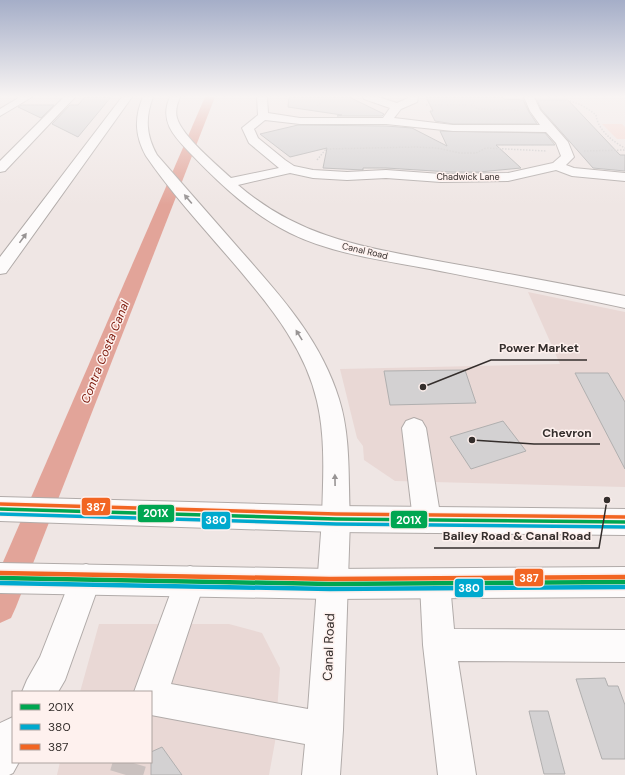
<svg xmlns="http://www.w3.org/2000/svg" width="625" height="775" font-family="'DM Sans',sans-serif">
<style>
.built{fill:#e9d8d5}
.green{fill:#f6d7d0}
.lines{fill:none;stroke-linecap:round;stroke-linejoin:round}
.canal{fill:#e2a499;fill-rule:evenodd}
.building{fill:#d3d1d2;stroke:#b0afaf}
.minor-tunnel{stroke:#cac1bf;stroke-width:33;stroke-dasharray:33 16;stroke-linecap:butt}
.minor-casing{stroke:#b1aba9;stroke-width:2}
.major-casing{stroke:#b1aba9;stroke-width:2}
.highway-casing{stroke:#b1aba9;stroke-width:2}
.path{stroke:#cbc9c9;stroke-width:1.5;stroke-dasharray:1.5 1.5;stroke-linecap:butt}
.minor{fill:#fdfbfb;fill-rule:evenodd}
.major{fill:#fdfbfb;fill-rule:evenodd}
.highway{fill:#fdfbfb;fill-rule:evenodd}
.bus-1-far1-casing{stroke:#fef1ee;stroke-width:6}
.bus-1-casing{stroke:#fef1ee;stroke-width:8}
.bus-2-far1-casing{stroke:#fef1ee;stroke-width:6}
.bus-2-casing{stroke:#fef1ee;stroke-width:8}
.bus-3-far1-casing{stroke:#fef1ee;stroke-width:6}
.bus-3-casing{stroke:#fef1ee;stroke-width:8}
.bus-1-far1{stroke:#00a651;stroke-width:3.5}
.bus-1{stroke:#00a651;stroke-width:4.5}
.bus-2-far1{stroke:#00a9ce;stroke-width:3.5}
.bus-2{stroke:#00a9ce;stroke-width:4.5}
.bus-3-far1{stroke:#f26522;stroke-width:3.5}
.bus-3{stroke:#f26522;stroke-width:4.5}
.oneway{fill:#989494}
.labels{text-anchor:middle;stroke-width:3;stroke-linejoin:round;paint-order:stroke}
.far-street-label{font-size:9px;fill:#342e2c;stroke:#fef1ee}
.water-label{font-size:12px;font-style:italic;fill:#7e1a0c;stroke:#fef1ee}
.near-street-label{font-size:13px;fill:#342e2c;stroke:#fef1ee}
.leader{fill:none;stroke:#342e2c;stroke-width:1.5}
.callout-dot{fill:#342e2c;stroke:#fef1ee;stroke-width:1.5}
.callout-label{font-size:12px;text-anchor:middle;font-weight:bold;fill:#342e2c;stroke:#fef1ee;stroke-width:3;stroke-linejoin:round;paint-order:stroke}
.line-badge{stroke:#fef1ee;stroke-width:1.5}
.badge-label{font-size:11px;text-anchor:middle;font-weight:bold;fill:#fff}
</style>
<rect width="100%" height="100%" fill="#efe6e4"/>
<path class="built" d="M528,292L625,312V487L395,481L364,460L363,446L357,438L340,369L560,364Z
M99,624H229L262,633L280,668L275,742L269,775H57L60,762H151V692H80Z"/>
<path class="green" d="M602,124H622L625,127V139H617Z"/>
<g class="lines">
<path class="canal" d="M205,97H215L16,607L11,618L0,623V569Z"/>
</g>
<path class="building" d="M85,97H111L78,137L52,124L70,105H78Z
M289,97H349L384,114L382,116H337L342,115L288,107Z
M426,97H502L504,99L523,100L529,112L537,124H453L435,121L430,111H433Z
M537,100H568L620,155H625V171L593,168L541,109Z
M22,105H54L41,118L18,107Z
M298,125L386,126L412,128L447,146L440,131L545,133L555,145H496L521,168L479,172H450L386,168H363V170L323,168L327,148L290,157L260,134Z
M465,370L476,403L390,405L384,371Z
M575,373H608L625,402V469Z
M503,421L526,451L471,469L450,437Z
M605,678L608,686H618L625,705V759H602L576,679Z
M529,711H548L565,774H544Z
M162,747L182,775H151V752Z"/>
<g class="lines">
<path class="minor-tunnel" d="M126,775L130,762"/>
<g class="minor-casing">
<path id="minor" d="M170,97H180C177,104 175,111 177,118C182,136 217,165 231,178L279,168L249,143L242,128L258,115L257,97H267L268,113L300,118H383L390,108L364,99L363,97H378L397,103L408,98V97H418L417,102L401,109L394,118L453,125H540L530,111L524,97H534L540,110L568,142L574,157L566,165L574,168L625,173V181L572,176L556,170L508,181L441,182L386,178L347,180L313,178L290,173L238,185C301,239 365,247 443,262C504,273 564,284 625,296V308C560,294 495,282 430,269C382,260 333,254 290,233C252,214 222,186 193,156C177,139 158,123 170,97ZM265,120L300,124H386L453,131L546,132L556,143L561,156L553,163L508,173L441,174L386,170L347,172L313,170L294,166L285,160L258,138L254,129Z
M414,418L422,421L426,428L441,520L437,529L427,533L417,529L413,520L402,428L406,421Z
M336,506L346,510L350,519L343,730L340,775H302L305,744L151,715V692H134L179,570L190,566L201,570L205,581L171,684L308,709L322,519L326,510Z
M86,564L97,568L101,579L65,680L58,692H22L27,680L40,657L75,568Z
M435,569L446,573L450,584L454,629L625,630V662L458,661L476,775H438L423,645L420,584L424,573Z
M13,717V762H19L13,773L9,775H0V723Z"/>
</g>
<g class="major-casing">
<path id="major" d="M0,497L336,506L625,509V535L336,532L0,521Z
M0,563L330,569L625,567V597L330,599L0,593Z"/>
</g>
<g class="highway-casing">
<path id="highway" d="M20,97H32L0,116V109Z
M64,97H75L5,171L0,172V161Z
M122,97H132L6,273L0,274V257Z
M143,97H153C145,118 146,135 157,155C185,187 213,219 241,251C280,295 321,340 339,399C351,437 348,479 350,519L346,528L336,532L326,528L322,519C323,480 326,439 317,401C306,352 274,311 242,273C210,235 174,197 146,156C135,136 134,118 143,97Z"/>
</g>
<path class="path" d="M471,97L474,105
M546,98C566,98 580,102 596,115C598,130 612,141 625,148
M426,105H474L477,109L519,110
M317,106L327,97
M584,151L625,150
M317,160L326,149L415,147L437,148L460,153H476L486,148L547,151"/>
<use href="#minor" class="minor"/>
<use href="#major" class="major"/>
<use href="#highway" class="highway"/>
<g class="bus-1-far1-casing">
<path id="bus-1-far1" d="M0,509L336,519L625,522"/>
</g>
<g class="bus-1-casing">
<path id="bus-1" d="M0,578L330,584L625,582"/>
</g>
<g class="bus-2-far1-casing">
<path id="bus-2-far1" d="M0,514L336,524L625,527"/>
</g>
<g class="bus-2-casing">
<path id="bus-2" d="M0,583L330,589L625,587"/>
</g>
<g class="bus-3-far1-casing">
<path id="bus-3-far1" d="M0,504L336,514L625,517"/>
</g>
<g class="bus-3-casing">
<path id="bus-3" d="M0,573L330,579L625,577"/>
</g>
<use href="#bus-1-far1" class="bus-1-far1"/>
<use href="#bus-1" class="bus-1"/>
<use href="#bus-2-far1" class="bus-2-far1"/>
<use href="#bus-2" class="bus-2"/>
<use href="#bus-3-far1" class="bus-3-far1"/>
<use href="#bus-3" class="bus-3"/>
</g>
<defs><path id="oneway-solid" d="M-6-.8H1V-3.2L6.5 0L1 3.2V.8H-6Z"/></defs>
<g class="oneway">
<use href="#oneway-solid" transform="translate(188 199) rotate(-130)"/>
<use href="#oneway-solid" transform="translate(23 238) rotate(-54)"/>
<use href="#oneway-solid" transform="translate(299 335) rotate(-122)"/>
<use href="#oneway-solid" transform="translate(335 480) rotate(-91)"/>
</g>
<linearGradient id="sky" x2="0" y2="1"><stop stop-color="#a5aec8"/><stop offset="0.47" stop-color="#f8f4f3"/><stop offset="1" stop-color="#f8f4f3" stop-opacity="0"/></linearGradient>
<rect width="625" height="205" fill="url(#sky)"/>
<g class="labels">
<g class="far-street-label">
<text x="468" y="180">Chadwick Lane</text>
<text transform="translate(365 251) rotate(13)" y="3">Canal Road</text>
</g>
<g class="water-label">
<text transform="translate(105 352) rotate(-68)" y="4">Contra Costa Canal</text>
</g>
<g class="near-street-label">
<text transform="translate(328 647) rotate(-88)" y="5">Canal Road</text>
</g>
</g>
<path class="leader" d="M423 387L491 360H587M472 440L534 444H600M607 500L599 548H434"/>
<g class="callout-dot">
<circle cx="423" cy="387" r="4"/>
<circle cx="472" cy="440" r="4"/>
<circle cx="607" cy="500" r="4"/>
</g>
<g class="callout-label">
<text x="539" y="352">Power Market</text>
<text x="567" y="437">Chevron</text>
<text x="517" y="540">Bailey Road &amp; Canal Road</text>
</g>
<g class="line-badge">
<rect x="81" y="497" width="30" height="19" rx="4" fill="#f26522"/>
<rect x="137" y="504" width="38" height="19" rx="4" fill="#00a651"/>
<rect x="390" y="510" width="38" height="19" rx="4" fill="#00a651"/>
<rect x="201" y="511" width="30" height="19" rx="4" fill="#00a9ce"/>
<rect x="514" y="568" width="30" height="19" rx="4" fill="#f26522"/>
<rect x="454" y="578" width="30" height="20" rx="4" fill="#00a9ce"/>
</g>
<g class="badge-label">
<text x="96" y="511">387</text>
<text x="156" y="517">201X</text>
<text x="409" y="524">201X</text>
<text x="216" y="524">380</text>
<text x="529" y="582">387</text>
<text x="469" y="592">380</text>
</g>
<rect x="12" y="691" width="140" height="72" fill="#fef1ee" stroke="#ada3a0"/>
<rect x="20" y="704" width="20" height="6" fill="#00a651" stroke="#ada3a0"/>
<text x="48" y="711" font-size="12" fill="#342e2c">201X</text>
<rect x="20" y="724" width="20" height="6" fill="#00a9ce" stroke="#ada3a0"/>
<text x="48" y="731" font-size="12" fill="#342e2c">380</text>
<rect x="20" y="744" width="20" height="6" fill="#f26522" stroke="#ada3a0"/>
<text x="48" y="751" font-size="12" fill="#342e2c">387</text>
</svg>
